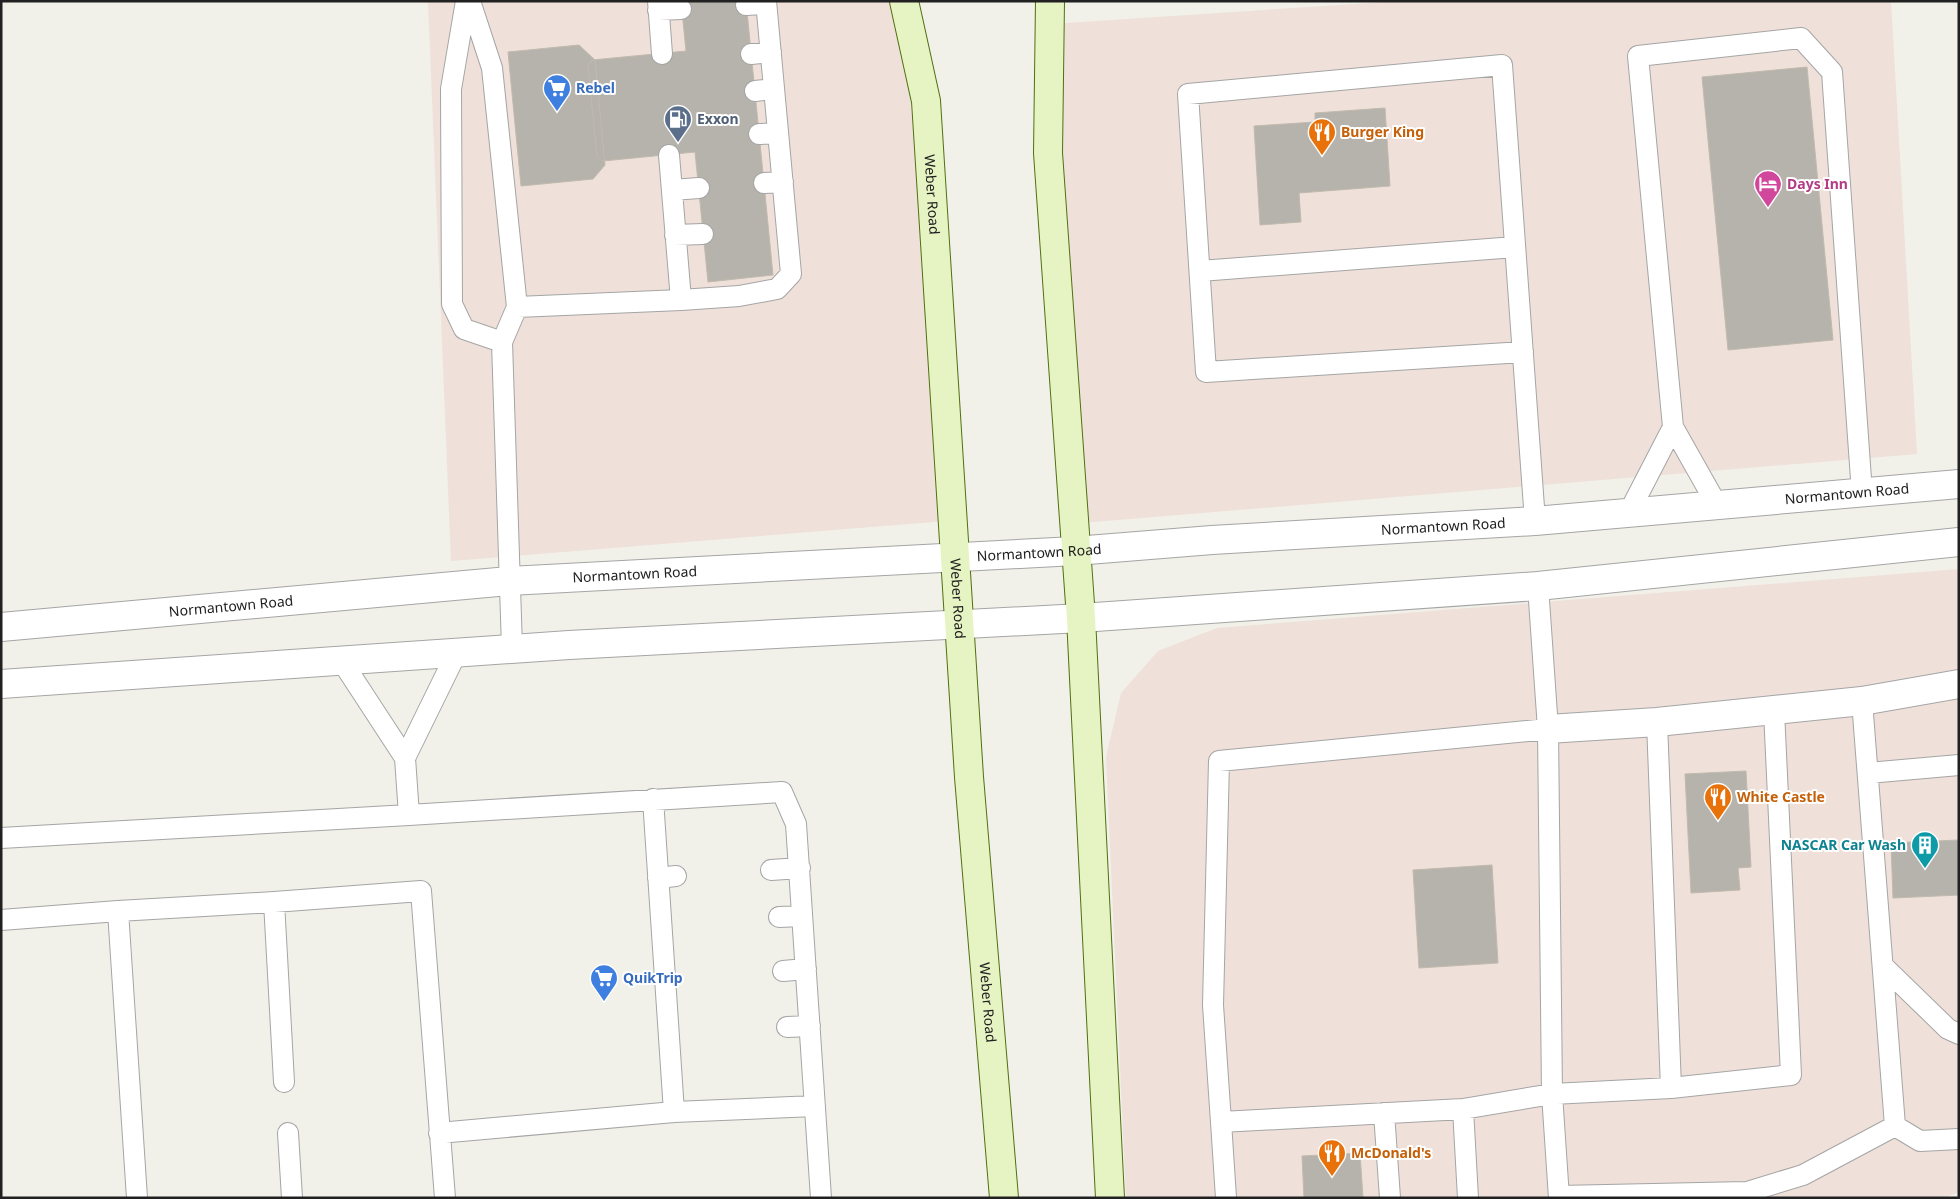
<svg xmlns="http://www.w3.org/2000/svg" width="1960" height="1199" font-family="'Noto Sans',sans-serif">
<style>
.commercial{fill:#efe0da}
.building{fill:#b6b3ac;stroke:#c1baad}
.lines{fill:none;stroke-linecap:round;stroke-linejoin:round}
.service-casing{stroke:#a5a5a5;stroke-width:22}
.minor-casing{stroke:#a5a5a5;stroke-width:30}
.tertiary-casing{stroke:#a5a5a5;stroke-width:30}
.secondary-casing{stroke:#4f7010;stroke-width:30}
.service{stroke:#fff;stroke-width:20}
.minor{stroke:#fff;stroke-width:28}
.tertiary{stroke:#fff;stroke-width:28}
.secondary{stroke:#e6f4c3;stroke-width:28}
.labels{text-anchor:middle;stroke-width:4;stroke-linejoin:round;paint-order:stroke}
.shop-label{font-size:14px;font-weight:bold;fill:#366cbe;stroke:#fff;text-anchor:start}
.service-label{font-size:14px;font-weight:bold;fill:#4e5e75;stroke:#fff;text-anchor:start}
.food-label{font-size:14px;font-weight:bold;fill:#c56008;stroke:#fff;text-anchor:start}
.hotel-label{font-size:14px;font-weight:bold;fill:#b23c85;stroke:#fff;text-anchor:start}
.street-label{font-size:14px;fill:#212121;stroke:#fff}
.culture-label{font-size:14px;font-weight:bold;fill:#0d838f;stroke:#fff;text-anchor:end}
</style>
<rect width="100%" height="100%" fill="#f1f0e9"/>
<path class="commercial" d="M428,1H902L946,521L451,561Z
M1401,1H1891L1917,454L1069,524L1036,25Z
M1959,569V1192L1944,1198H1126L1106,757L1121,693L1158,651L1217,628Z"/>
<path class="building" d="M681,1H746L773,275L708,282L695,152L603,161L597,156L588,67L592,60L686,51Z
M579,45L595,60L605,165L593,179L521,186L508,52Z
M1807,67L1833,340L1728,350L1702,77Z
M1385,108L1390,186L1299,193L1301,222L1260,225L1254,126L1315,122V113Z
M1746,771L1751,867L1738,868L1740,890L1691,893L1685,774Z
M1959,840V895L1893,898L1891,843Z
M1492,865L1498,963L1419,968L1413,870Z
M1360,1153L1363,1198H1304L1302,1156Z"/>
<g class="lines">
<g class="service-casing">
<path id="service" d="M466,1L451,89L452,304L464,329L502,342
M470,1L492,68L517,307
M658,1L662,54
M746,5L766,4
M658,10L681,9
M751,54L771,52
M755,91L774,89
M759,134L778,133
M669,155L681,300
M764,183L783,182
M672,190L699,188
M675,235L703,234
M1200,271L1515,247
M1523,352L1206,372L1188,94L1502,65L1535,521
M1673,427L1638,56L1801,38L1832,72L1862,493
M1628,514L1673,427L1717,505
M1538,586L1548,729L1552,1094L1559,1198
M512,648L502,342L517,307L681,300L739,296L777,289L791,274L766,1
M457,652L405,758L409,815L782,792L796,824L821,1198
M341,660L405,758
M1657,722L1671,1088
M1868,773L1959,765
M653,799L674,1112
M1,838L409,815
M771,870L800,868
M658,878L676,876
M274,902L284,1082
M118,911L274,902L421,891L445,1198
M779,917L802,916
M1,920L118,911L137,1198
M1883,966L1948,1029L1959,1034
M783,971L806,969
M787,1027L810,1026
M1463,1109L1468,1198
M1384,1113L1390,1198
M1221,1122L1213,1005L1219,761L1548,729
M1895,1126L1920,1141L1959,1139
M288,1133L292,1198
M439,1133L674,1112L815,1106
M1559,1196L1747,1192L1803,1175L1895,1126L1862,701
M1226,1198L1221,1122L1463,1109L1552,1094L1671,1088L1791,1075L1774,711"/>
</g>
<g class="minor-casing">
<path id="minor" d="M1548,729L1657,722L1862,701L1959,684"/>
</g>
<g class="tertiary-casing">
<g id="tertiary">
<path id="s1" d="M1,627L509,581L1075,551L1212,540L1535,521L1959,484"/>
<path d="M1,684L569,645L1081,618L1538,586L1959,542"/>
</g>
</g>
<g class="secondary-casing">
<g id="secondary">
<path id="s2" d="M904,1L926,101L969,777L1004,1198"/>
<path d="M1050,1L1048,153L1081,618L1110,1198"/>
</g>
</g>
<use href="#service" class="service"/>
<use href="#minor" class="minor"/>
<use href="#tertiary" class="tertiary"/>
<use href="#secondary" class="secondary"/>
</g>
<defs>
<g id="supermarket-pin" transform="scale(1.4375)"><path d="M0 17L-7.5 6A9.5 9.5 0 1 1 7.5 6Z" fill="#3f7fe0" stroke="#fff"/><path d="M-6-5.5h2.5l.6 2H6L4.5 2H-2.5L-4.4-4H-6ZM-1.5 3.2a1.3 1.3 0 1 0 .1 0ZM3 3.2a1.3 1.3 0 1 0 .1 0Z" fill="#fff"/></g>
<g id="fuel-pin" transform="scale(1.4375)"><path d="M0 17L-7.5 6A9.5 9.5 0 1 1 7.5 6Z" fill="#5c6f8a" stroke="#fff"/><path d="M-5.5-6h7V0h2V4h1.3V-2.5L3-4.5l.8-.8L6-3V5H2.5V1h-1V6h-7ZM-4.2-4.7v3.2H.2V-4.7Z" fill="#fff"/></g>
<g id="restaurant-pin" transform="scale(1.4375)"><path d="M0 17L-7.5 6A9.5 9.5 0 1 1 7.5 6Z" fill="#e8710a" stroke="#fff"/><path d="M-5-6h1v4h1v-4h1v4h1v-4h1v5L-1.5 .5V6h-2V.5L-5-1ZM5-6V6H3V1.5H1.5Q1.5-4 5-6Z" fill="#fff"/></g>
<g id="hotel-pin" transform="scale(1.4375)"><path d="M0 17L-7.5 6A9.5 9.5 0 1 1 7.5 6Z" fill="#d1479c" stroke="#fff"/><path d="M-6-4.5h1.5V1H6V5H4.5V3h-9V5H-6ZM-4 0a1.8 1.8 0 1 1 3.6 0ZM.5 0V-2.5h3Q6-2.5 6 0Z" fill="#fff"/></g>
<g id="building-pin" transform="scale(1.4375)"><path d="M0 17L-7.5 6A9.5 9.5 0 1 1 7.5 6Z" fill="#0f9aa8" stroke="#fff"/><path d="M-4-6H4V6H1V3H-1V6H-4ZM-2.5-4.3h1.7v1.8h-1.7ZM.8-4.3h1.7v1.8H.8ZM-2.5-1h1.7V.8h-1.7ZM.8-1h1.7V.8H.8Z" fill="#fff"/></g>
</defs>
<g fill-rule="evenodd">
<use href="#supermarket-pin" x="557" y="88"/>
<use href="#fuel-pin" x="678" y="119"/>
<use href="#restaurant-pin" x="1322" y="132"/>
<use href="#hotel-pin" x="1768" y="184"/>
<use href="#restaurant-pin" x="1718" y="797"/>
<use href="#building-pin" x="1925" y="845"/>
<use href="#supermarket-pin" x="604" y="978"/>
<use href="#restaurant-pin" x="1332" y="1153"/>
</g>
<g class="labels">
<g class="shop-label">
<text x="576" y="93">Rebel</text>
<text x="623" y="983">QuikTrip</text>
</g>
<g class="service-label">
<text x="697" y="124">Exxon</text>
</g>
<g class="food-label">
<text x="1341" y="137">Burger King</text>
<text x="1737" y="802">White Castle</text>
<text x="1351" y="1158">McDonald's</text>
</g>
<g class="hotel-label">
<text x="1787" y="189">Days Inn</text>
</g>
<g class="street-label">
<text dy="5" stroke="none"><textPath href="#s2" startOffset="196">Weber Road</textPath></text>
<text dy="5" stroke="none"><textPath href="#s1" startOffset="1851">Normantown Road</textPath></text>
<text dy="5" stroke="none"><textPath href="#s1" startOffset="1446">Normantown Road</textPath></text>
<text dy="5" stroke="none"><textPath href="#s1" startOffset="1041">Normantown Road</textPath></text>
<text dy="5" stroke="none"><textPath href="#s1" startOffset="636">Normantown Road</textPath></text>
<text dy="5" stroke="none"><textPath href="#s2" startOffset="601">Weber Road</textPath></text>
<text dy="5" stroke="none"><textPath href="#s1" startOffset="231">Normantown Road</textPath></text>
<text dy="5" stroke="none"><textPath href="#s2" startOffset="1006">Weber Road</textPath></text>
</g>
<g class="culture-label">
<text x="1906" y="850">NASCAR Car Wash</text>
</g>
</g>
<rect width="1960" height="1199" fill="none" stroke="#212121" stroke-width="5"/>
</svg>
